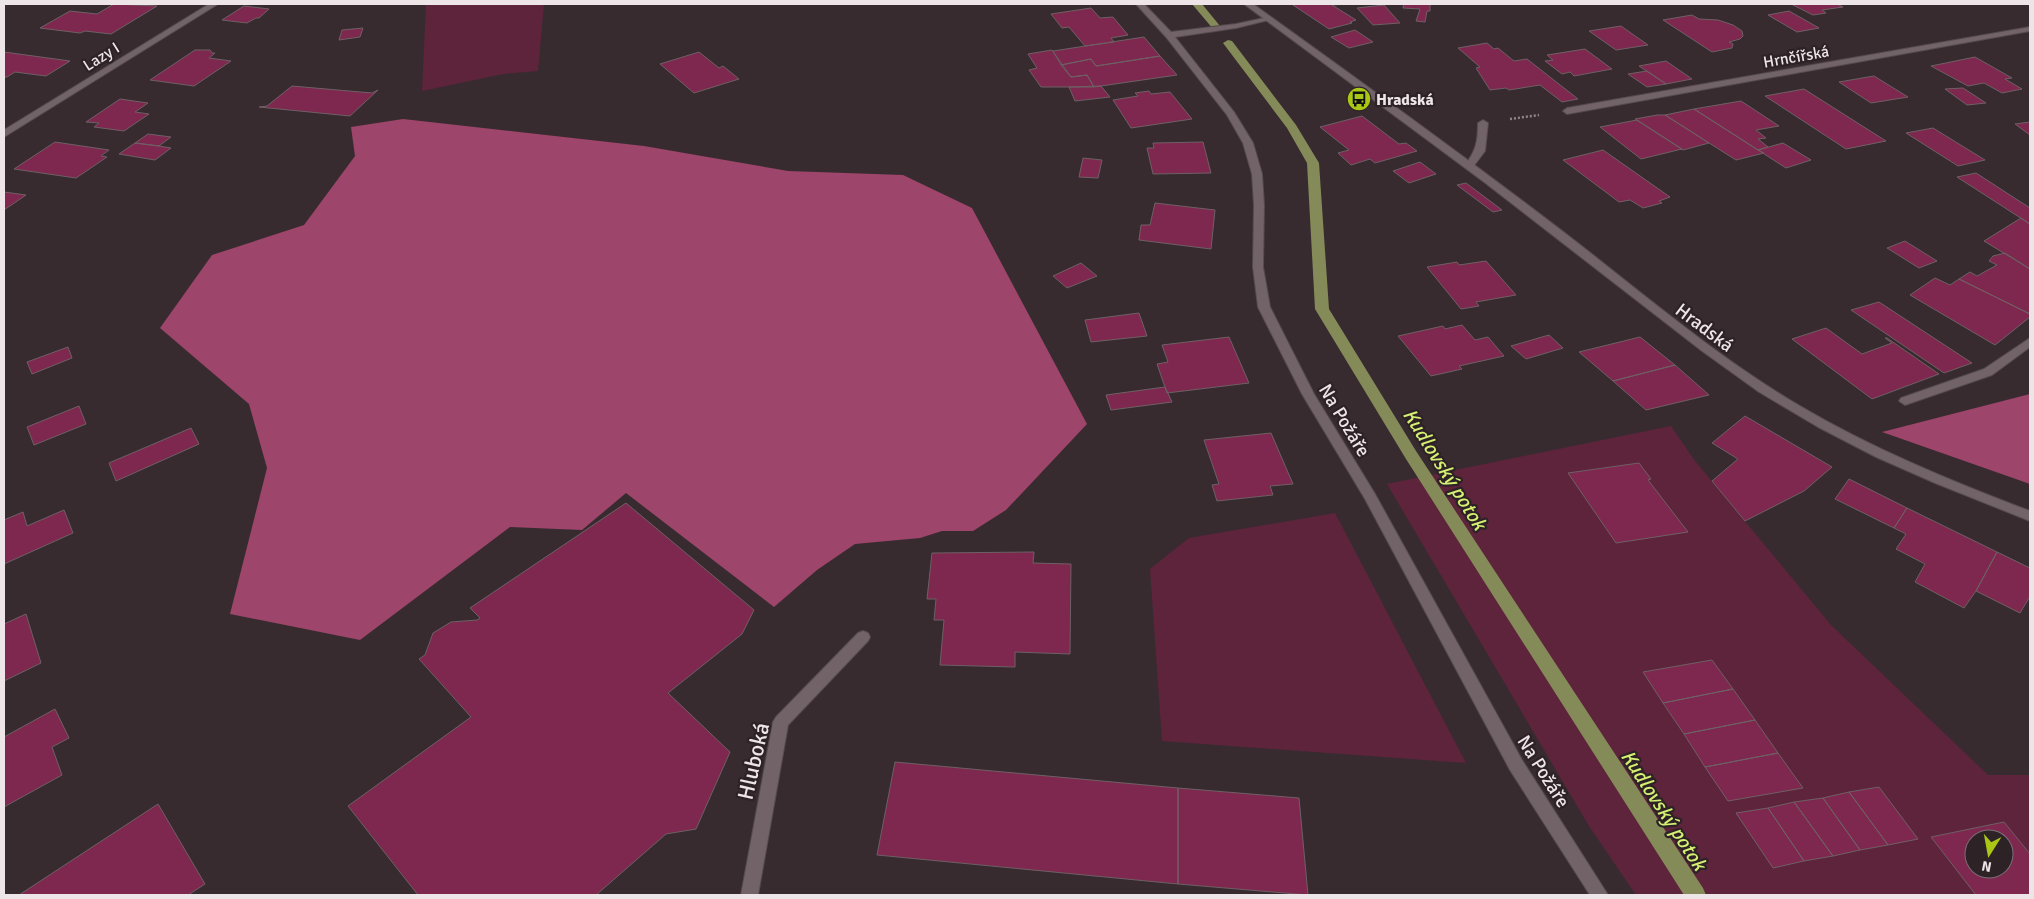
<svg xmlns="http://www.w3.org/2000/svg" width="2034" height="899" font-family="Signika,sans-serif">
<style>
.green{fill:#5e243c;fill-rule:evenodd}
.forest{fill:#9d456a}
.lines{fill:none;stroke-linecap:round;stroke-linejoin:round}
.stream{fill:#848b58;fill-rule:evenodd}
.building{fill:#7e284f;stroke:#6e6064;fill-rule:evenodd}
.street-casing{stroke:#554a4e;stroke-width:2}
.secondary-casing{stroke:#554a4e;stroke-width:2}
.path{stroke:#8f8589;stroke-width:2.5;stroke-dasharray:2 2;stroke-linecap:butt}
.street{fill:#716367;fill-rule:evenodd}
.secondary{fill:#716367;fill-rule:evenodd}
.labels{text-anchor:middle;stroke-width:4.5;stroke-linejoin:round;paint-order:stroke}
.far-street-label{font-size:16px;fill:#ede5e8;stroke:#2d2226}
.far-poi-label{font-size:16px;font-weight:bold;fill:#ede5e8;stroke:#2d2226;text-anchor:start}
.street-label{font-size:19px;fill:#ede5e8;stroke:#2d2226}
.water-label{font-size:20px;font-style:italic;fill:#d5f072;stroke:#2d2226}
.near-street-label{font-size:22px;fill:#ede5e8;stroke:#2d2226}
</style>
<rect width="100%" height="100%" fill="#382b30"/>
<path class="green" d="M426,4H544L538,71L503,74L422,91Z
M1671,426L1695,461L1831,625L1988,775H2030V895H1636L1589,826L1387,484ZM1974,839H2004V869H1974Z
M1335,513L1466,763L1162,741L1150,569L1189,538Z"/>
<path class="forest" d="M403,119L644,146L788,171L903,175L972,208L1087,424L1006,510L973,531H942L920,538L855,544L817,570L774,607L626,493L582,530L510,527L360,640L230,614L267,468L249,404L160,328L212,255L304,225L355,156L351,127Z
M2030,394V484L1882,432Z"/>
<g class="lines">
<path class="stream" d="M1192,4H1202L1220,26V30H1214Z
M1228,40L1232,41L1296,125L1319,163L1329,309L1416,451L1703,888L1706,895H1684L1406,459L1315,309L1307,163L1287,128L1223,43Z"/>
</g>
<path class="building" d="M114,4L157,6L111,34L85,31L80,33L40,28L70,11L97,14Z
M1297,4H1348L1332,5L1356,20L1350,22L1352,23L1329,29L1293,5Z
M1404,4H1430V11H1427L1425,22L1416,21L1420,9L1403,8Z
M1791,4H1837L1843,7L1822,10L1826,13L1813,15Z
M1384,5L1400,23L1373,25L1357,8Z
M244,6L269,9L259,18H256L247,23L222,20Z
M1091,8L1100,18L1113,17L1128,35L1111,38L1114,42L1085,46L1069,27L1062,28L1051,14Z
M1789,11L1819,28L1797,32L1768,15Z
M1692,15L1699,19L1718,20L1733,25L1742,31L1743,36L1740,39L1729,42L1733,44L1732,48L1712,52L1663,20Z
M1621,26L1648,45L1616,50L1589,31Z
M363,28L360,37L339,40L342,30Z
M1355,30L1373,42L1349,48L1331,37Z
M1144,37L1160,56L1096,66L1091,59L1061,65L1053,51Z
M1487,43L1494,49L1498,48L1514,61L1527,59L1578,99L1562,102L1540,85L1509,90L1506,88L1490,90L1476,68L1480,67L1458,48Z
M1585,49L1612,69L1574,76L1570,72L1562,74L1545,61L1553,60L1547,55Z
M195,50H210L212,53H215L209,58L231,61L194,86L150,80Z
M1052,50L1071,77L1087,75L1094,87H1041L1029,70L1037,68L1028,54Z
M4,52L70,61L46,76L15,72L7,77H4Z
M699,52L719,68L723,66L739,79L694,93L660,64Z
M1160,56L1177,75L1094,87L1087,75L1071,77L1061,65L1091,59L1096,66Z
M1975,57L2012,78L2005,79L2022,89L2002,93L1984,83L1968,86L1931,66Z
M1666,61L1692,79L1666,84L1639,66Z
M1647,71L1666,84L1647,87L1628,74Z
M1874,76L1908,97L1871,103L1839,82Z
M292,86L372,93L378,90L350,116L259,107L267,106Z
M1101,86L1110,97L1075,101L1069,87Z
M1963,88L1986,103L1967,105L1945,89Z
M1804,89L1886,141L1846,149L1765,96Z
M1149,91L1151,94L1170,92L1192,119L1131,128L1113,100L1138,96L1135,93Z
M120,99L148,103L135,112L149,114L124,131L94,127L99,123L86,122Z
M1741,101L1779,126L1756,130L1766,138L1758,139L1768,147L1758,150L1694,109Z
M1694,109L1758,150L1764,153L1736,160L1665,115Z
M1657,115H1665L1709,143L1683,150L1635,119Z
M1362,116L1399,144L1406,143L1417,151L1375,163L1370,159L1351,165L1338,153L1349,150L1320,127Z
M1637,120L1682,149L1641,159L1600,127Z
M2030,122V135L2015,124Z
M1933,128L1985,160L1958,166L1906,133Z
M148,134L171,137L159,146L135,143Z
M55,142L109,150L101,156L107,157L76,178L14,169Z
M1203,142L1211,173L1153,174L1147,148H1154L1153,143Z
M135,143L159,146L171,148L155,160L119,154Z
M1783,143L1811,160L1786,168L1758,150Z
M1603,150L1670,197L1659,201L1662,203L1643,208L1630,200L1619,202L1563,160Z
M1083,158L1102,160L1098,178L1079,177Z
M1420,162L1436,174L1409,183L1393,171Z
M1976,173L2030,208V224L1957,177Z
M1466,183L1502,210L1493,212L1457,185Z
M4,192L26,195L4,210Z
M1155,203L1215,210L1211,249L1139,240L1141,225H1150Z
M2021,218L2030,224V269L1984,241Z
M1905,241L1937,261L1919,268L1887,248Z
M2005,253L2030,269V314L1959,279L1970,272L1977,276L1997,265L1989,261L1993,256Z
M1486,261L1516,295L1476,302L1479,306L1461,309L1427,267L1457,262L1459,265Z
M1081,263L1097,276L1067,288L1053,276Z
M1935,278L1950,285L1959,279L2030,314V317L1995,345L1910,295Z
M1879,302L1972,363L1944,373L1851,310Z
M1139,313L1147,336L1091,342L1085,320Z
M1462,325L1475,340L1488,337L1504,356L1459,366L1462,369L1431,376L1398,336L1443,326L1445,329Z
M1826,328L1862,354L1892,343L1885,338H1887L1939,374L1872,399L1792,339Z
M1549,335L1563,348L1526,359L1511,346Z
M1229,337L1249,383L1167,393L1157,364L1168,362L1162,345Z
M1640,337L1675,365L1613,381L1579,352Z
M68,347L72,358L32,374L27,362Z
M1675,365L1709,395L1646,410L1613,381Z
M1165,387L1172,402L1111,410L1106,395Z
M79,406L86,424L34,445L27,427Z
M1745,416L1832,467L1804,491L1745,521L1712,481L1738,459L1712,443Z
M191,428L199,444L116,481L109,463Z
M1271,433L1293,484L1270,486L1273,495L1217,501L1212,485L1219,484L1204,440Z
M1639,463L1651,479L1648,480L1688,532L1616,543L1568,473Z
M1849,479L1907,508L1894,528L1835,499Z
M626,503L754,610L742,634L668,693L730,752L696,829L666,834L596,895H418L348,806L471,717L419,659L425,655L433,633L451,622L477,620L480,618L470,608Z
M1907,508L1997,552L1976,591L1964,608L1915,582L1925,564L1896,549L1906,534L1894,528Z
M64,510L73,533L4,564V520L23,512L27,526Z
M1034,552L1033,563L1071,564L1070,654L1015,652V667L940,665L944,620H934L936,599H927L932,553Z
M1997,552L2030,568V599L2029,598L2020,613L1976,591Z
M26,614L41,663L4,681V624Z
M1712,660L1733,689L1663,703L1643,672Z
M1733,689L1755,720L1684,734L1663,703Z
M55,709L69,738L52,747L62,775L4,807V737Z
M1755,720L1778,753L1705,767L1684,734Z
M1778,753L1803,788L1728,801L1705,767Z
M895,762L1178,788V884L877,855Z
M1879,787L1918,839L1888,845L1849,792Z
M1178,788L1299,798L1308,895L1178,884Z
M1849,792L1888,845L1860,850L1823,798Z
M1823,798L1860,850L1833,856L1794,802Z
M1794,802L1833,856L1804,861L1768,808Z
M158,804L205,884L188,895H19Z
M1768,808L1804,861L1773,868L1736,813Z
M2004,822L2030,854V895H1976L1931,837ZM1974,839H2004V869H1974Z"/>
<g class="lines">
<g class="street-casing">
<path id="street" d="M209,4H218L4,137V130Z
M1136,4H1144L1171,32L1236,24L1269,17L1273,19L1236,28L1175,37L1234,112L1253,143L1262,174L1264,205L1263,267L1270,307L1314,394L1375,494L1522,760L1608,895H1590L1510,770L1365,499L1302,394L1258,307L1253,267L1254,205L1252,174L1243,143L1227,115L1166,37Z
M2030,27V31L1567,114L1563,111L1567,108Z
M1483,120L1488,123L1485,151L1473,167H1467L1465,165C1476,151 1478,141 1478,123Z
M2030,338V347L1992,375L1905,405L1899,401L1901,398L1984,369Z
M863,631L868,633L870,637L868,641L788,725L758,895H741L773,722L776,717L858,633Z"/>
</g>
<g class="secondary-casing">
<path id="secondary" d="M1244,4H1253C1359,80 1466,157 1570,237C1645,295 1718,358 1800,406C1873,449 1951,481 2030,511V521L1935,483L1876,457L1818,427L1759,392L1702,351L1484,182Z"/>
</g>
<path class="path" d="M1510,119L1539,115"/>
<use href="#street" class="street"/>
<use href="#secondary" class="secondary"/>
</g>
<defs>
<g id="bus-disc" transform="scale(1.25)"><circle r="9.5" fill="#abc716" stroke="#2d2226"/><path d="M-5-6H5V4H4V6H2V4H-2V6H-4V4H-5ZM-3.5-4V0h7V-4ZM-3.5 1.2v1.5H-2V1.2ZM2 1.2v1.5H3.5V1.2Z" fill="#111"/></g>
</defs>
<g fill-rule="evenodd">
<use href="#bus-disc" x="1359" y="99"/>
</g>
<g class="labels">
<g class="far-street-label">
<text transform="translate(101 56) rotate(-32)" y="6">Lazy I</text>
<text transform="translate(1796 56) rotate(-10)" y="6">Hrnčířská</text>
</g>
<g class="far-poi-label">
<text x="1376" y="105">Hradská</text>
</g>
<g class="street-label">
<text transform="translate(1705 327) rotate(37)" y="7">Hradská</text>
<text transform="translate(1345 420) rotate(59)" y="7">Na Požáře</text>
<text transform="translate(1544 771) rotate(58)" y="7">Na Požáře</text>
</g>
<g class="water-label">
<text transform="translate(1445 469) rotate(58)" y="7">Kudlovský potok</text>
<text transform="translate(1664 810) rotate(57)" y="7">Kudlovský potok</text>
</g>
<g class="near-street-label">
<text transform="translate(753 761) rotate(-77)" y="8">Hluboká</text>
</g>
</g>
<rect width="2034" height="899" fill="none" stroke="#ede5e8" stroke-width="10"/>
<g transform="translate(1989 854) rotate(191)"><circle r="24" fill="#2d2226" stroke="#7a7074"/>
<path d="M0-4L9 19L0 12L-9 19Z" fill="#abc716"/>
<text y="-8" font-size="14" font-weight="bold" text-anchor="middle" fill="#ede5e8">N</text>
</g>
</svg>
